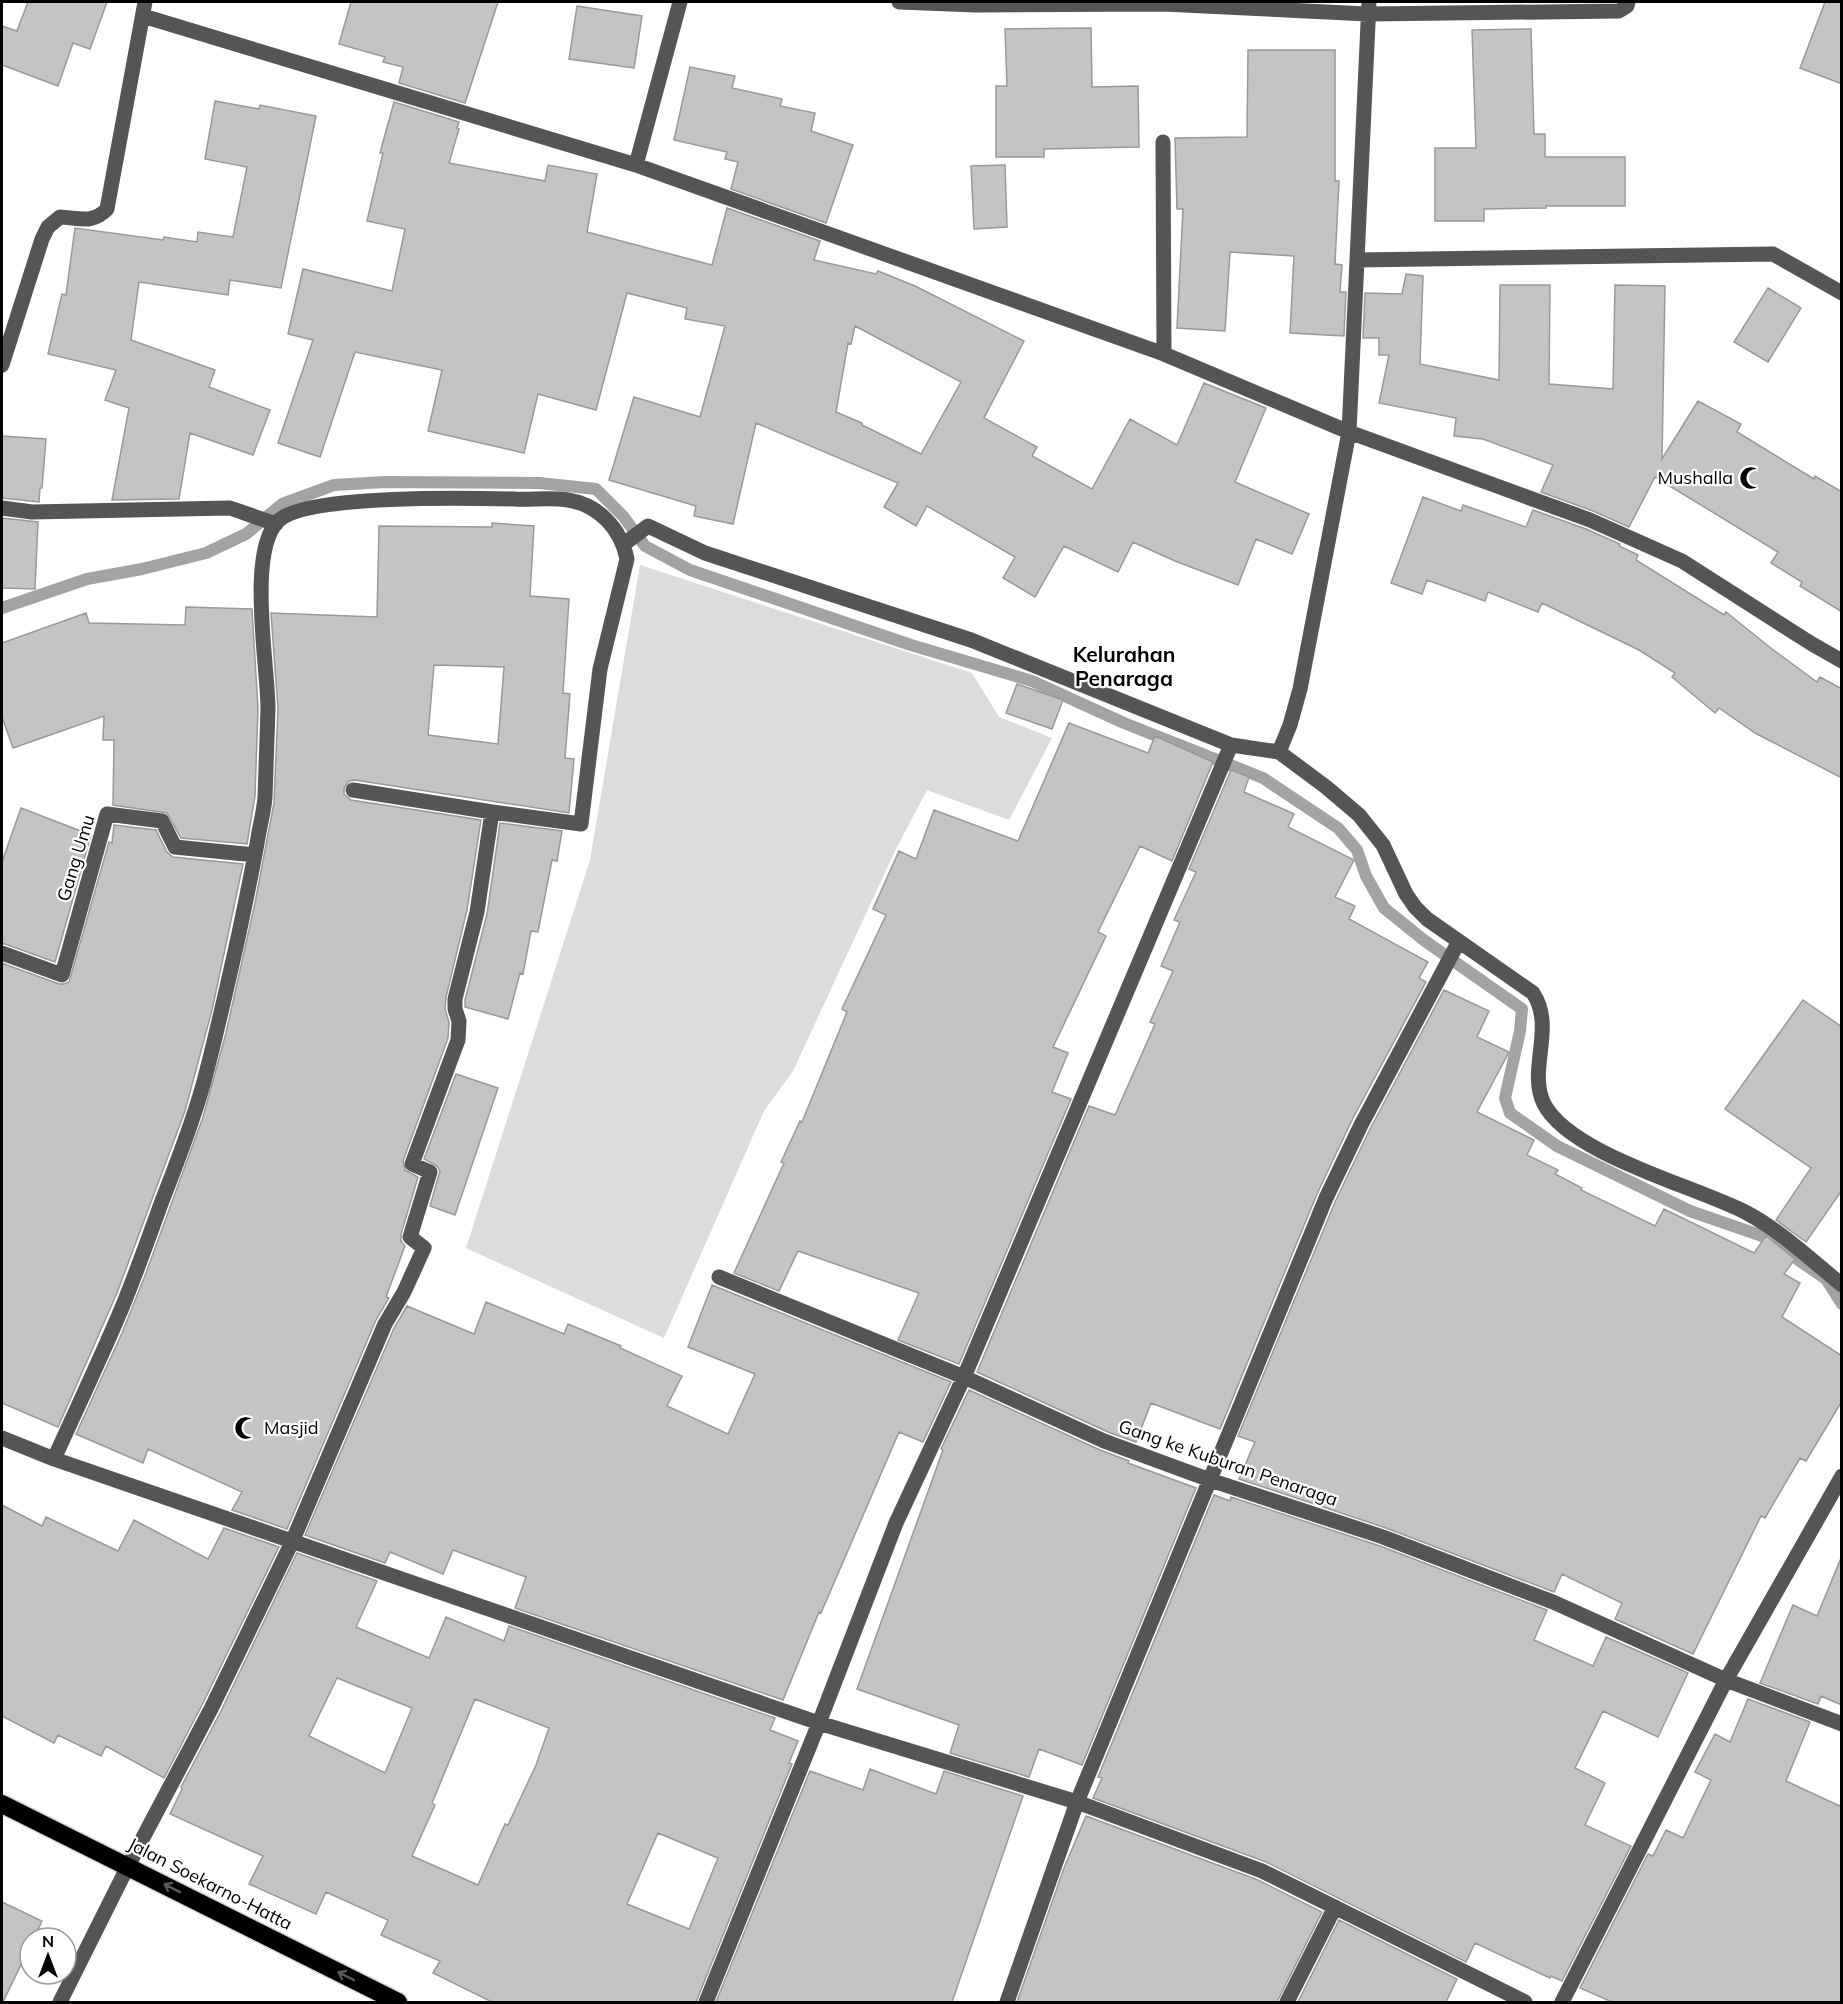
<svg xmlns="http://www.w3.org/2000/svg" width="1843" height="2004" font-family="Mulish,sans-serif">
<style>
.green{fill:#dcdcdc}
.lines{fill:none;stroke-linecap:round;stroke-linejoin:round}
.stream{stroke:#a3a3a3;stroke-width:12}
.building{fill:#c4c4c4;stroke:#999;stroke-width:1.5;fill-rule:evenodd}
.highway-casing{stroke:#dbdbdb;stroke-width:21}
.minor{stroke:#555;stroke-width:15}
.highway{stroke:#000;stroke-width:18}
.oneway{stroke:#595959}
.labels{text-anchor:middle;stroke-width:4.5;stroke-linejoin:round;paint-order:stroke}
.poi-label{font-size:18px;fill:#000;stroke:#fff;text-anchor:end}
.street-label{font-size:18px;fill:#000;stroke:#fff}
.quarter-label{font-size:21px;font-weight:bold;fill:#000;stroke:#fff}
</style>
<rect width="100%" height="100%" fill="#fff"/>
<path class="green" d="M640,565L972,673L999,717L1052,738L1009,820L927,790L895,851L793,1071L764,1111L664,1338L466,1248L590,860Z"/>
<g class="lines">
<path class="stream" d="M2,608L87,579L142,569L206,553L246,534L282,504L334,485L385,482L539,483L596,489L623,516L645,546L690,570L911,645L1032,681L1124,723L1263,778L1338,828L1357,850L1366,876L1384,908L1425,941L1522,1009L1520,1031L1505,1098L1510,1113L1557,1146L1690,1211L1765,1237L1826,1279L1842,1304"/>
</g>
<path class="building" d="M28,2H107L90,49L73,43L58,86L2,65V26L17,31Z
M351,2H498L465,103L399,83L403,67L383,62L385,57L339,44Z
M1825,2H1842V84L1800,68Z
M577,6L642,16L634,68L569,59Z
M1091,28L1092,87L1138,86L1139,147L1044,149V157H996V86H1007L1005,29Z
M1531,29L1534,134H1545V157H1625V206H1546V208L1484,209V221H1435V148H1476L1472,30Z
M1248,50H1335V181H1339L1335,264L1342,265L1340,292H1346L1344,336L1290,333L1294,256L1230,252L1225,331L1177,328L1183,209H1177L1175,138L1247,137Z
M690,67L735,76L732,88L782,99L780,106L815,113L811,131L853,145L826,223L731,189L738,162L725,159L727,152L674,140Z
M215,101L259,109L260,105L316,116L281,288L230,280L228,295L139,282L131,340L215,370L209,387L270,410L253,455L190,433L179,499L112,500L129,408L105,400L116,370L48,354L62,294L66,295L75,228L163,240L164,237L197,242L198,232L233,237L247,167L205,159Z
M394,102L459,122L457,128L459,129L449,163L545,181L548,165L597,174L587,232L712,265L727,208L820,241L814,260L876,274L878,271L915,286L1024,341L984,418L1037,447L1032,456L1092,489L1130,419L1177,445L1204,383L1266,408L1235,482L1309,514L1292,554L1256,539L1238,585L1175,561L1133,542L1118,572L1064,546L1035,597L1003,578L1015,557L927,506L916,526L884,507L898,483L756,423L733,524L694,516L696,506L609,480L634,397L700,417L725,326L685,319L687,308L627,293L596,410L538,394L524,453L428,431L442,370L355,352L320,457L278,443L313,340L288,334L303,269L392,291L405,229L367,221L383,153H380ZM855,326L961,382L921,454L862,425V423L836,412L848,343L851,344Z
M1005,165L1007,227L974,229L971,166Z
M1406,274L1423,276L1420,364L1499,380L1500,285H1550L1549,384L1613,389L1615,285L1665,286L1662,459L1698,401L1741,424L1737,432L1814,479L1815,476L1842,492V612L1800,586L1802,582L1771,563L1778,552L1655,477L1629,527L1593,511L1541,492L1553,465L1483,439L1454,436L1456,418L1379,403L1389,355H1379V338H1363L1365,293L1402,294Z
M1768,288L1801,308L1768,362L1734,342Z
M2,436L46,439L42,488H40L39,502L2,498Z
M1423,497L1461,511L1463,505L1526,527L1533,510L1586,529L1620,544L1619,546L1638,555L1636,560L1724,615L1726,612L1772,649L1817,682L1820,677L1842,689V778L1755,733L1719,708L1715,713L1672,677L1675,673L1639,650L1542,603L1538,612L1488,592L1485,601L1427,580L1422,594L1391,583Z
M2,518L38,522L35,589L2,588Z
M492,523L534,526L530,596L569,599L563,693L570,694L565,758L574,759L569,813L355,780L349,781L344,788V794L351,800L481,820L467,910L446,997L445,1009L449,1022L448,1038L403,1161L405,1170L418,1177L401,1234V1241L405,1246L386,1297L389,1298L376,1320L287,1529L232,1510L242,1492L148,1449L143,1463L76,1434L122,1333L146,1273L203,1117L226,1033L255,903L274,803L278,709L271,613L377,617L379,526L492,527ZM434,665L504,667L498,744L428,735Z
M186,607L252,609L258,709L255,796L247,844L181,838L167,813L113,805L114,740H103L104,716L13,748L2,717V643L86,613L89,623L185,625Z
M1017,684L1063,700L1052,729L1006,713Z
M1069,723L1148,753L1155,736L1213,762L1172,861L1140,846L1098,932L1106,936L1053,1047L1068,1053L1052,1092L1071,1099L959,1364L898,1340L919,1293L798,1251L779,1291L734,1273L784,1163L781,1162L800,1121L802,1122L847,1012L842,1009L886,915L873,909L899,851L916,859L934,810L1018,841Z
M1231,770L1249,777L1244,792L1294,814L1288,827L1354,860L1335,897L1355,906L1349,919L1428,962L1419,978L1426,982L1352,1120L1317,1194L1220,1429L1151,1403L1136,1442L1108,1432L977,1372L1089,1106L1115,1115L1155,1024L1150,1022L1173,971L1161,966L1180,922L1174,920L1196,872L1189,869Z
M21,808L91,835L55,962L2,943V862Z
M500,823L562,831L557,861L552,860L538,932L531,931L523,974L520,973L508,1019L465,1007V1000L487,914Z
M114,825L156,830L167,852L173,857L243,864L212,1010L185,1111L117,1293L58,1427L2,1403V963L59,984H64L69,982L109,842L112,843Z
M1444,990L1489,1011L1477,1037L1509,1052L1477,1112L1534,1140L1527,1155L1558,1170L1555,1174L1582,1188L1581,1190L1655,1226L1664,1209L1754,1253L1766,1236L1795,1259L1784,1274L1800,1283L1782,1317L1842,1356V1401L1806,1461L1800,1458L1765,1518L1761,1516L1693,1654L1615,1619L1622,1603L1562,1574L1554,1592L1386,1528L1239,1479L1255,1442L1238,1436L1335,1202L1370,1129Z
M1803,1000L1842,1027V1190L1806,1242L1776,1220L1811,1168L1725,1109Z
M456,1074L498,1088L455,1215L430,1206L440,1171L437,1166L424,1159Z
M712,1285L951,1382L923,1442L899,1432L821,1613L819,1612L783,1700L515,1608L526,1577L453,1550L443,1574L390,1552L385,1563L305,1535L394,1328L407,1306L474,1334L486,1302L564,1334L568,1324L621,1346L620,1348L682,1376L667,1406L728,1434L755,1374L688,1347Z
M969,1390L1100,1450L1129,1461L1128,1463L1196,1488L1082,1765L1039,1749L1029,1777L950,1753L959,1725L857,1689L943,1450L941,1449Z
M1214,1495L1230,1501L1231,1497L1380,1546L1547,1610L1534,1640L1593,1666L1606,1637L1688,1673L1658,1737L1603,1711L1575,1768L1605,1783L1585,1825L1631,1846L1562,1981L1551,1976L1550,1978L1475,1943L1466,1962L1266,1862L1093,1798L1102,1778L1098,1777Z
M2,1505L42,1526L46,1517L118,1551L134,1520L208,1559L224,1528L279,1547L202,1705L164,1778L106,1746L101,1756L58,1735L54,1743L2,1716Z
M297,1553L377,1581L356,1627L429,1658L446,1617L504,1641L509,1626L775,1718L770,1730L798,1741L789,1763L792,1764L696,2002H492L433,1973L440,1961L381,1935L388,1920L326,1892L316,1914L249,1884L263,1856L170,1814L182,1789L181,1787L220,1713ZM337,1678L412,1708L385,1773L309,1736ZM475,1699L549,1728L536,1765L508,1825L505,1824L478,1885L412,1856L435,1805L432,1803ZM658,1833L718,1858L689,1929L627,1904Z
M1841,1558L1842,1705L1821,1696L1818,1704L1760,1683L1793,1605L1817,1616Z
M1748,1699L1810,1722L1786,1781L1842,1807V2002H1612L1580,1988L1648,1854L1653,1856L1666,1830L1683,1838L1711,1780L1695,1772L1715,1734L1730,1742Z
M870,1769L936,1794L944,1771L1023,1796L952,2002H716L810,1771L863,1790Z
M1086,1816L1258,1880L1322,1912L1277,2002H1017L1064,1868Z
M2,1902L42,1921L34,1938H30V1946L3,2002H2Z
M1339,1920L1457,1979L1446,2002H1298Z"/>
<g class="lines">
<g class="highway-casing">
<path id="highway" d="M2,1804L398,2002"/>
</g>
<path class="minor" d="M899,2L976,5L1163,4L1368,14L1619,11L1627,6L1628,2
M143,16L636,165L1164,354L1349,432L1590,520L1682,561L1812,644L1842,661
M1163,142L1164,354
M636,165L680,2
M1358,260L1773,254L1842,293
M2,365L42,239L48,227L60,217C80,218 93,224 107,209L145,2
M2,508L32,512L230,508L276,524
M624,544L648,526L705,553L971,640L1231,745L1279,752L1326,787L1359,815L1383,845L1406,894L1415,907L1427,919L1533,993C1556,1028 1527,1069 1544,1104C1571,1155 1695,1186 1747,1213C1781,1231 1811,1260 1842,1285
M1279,752L1290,725L1300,689L1349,432L1369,2
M353,790L492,812
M2,953L62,975L107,814L162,821L175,847L255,855
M719,1277L964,1377L1104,1441L1210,1480L1383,1537L1553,1602L1726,1680L1842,1724
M2,1438L54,1459L819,1723L1077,1802L1262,1871L1525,2002
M54,1459C76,1410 100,1360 121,1310C136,1274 149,1237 162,1201C177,1163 192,1124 203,1085C216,1037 227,987 238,938C245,905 252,872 258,838C260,825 264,811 265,797C266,768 267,738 268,709C268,666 247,552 278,521C305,494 472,498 514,499C531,500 551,497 568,500C599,505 621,529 627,559L600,669L581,824L492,812L477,912L455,999V1009L459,1021L458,1040L412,1164L430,1172L410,1237L424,1248L404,1292L385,1324L292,1542L211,1709L128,1866L60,2002
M706,2002L819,1723L896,1523L964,1377L1231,745
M1007,2002L1077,1802L1326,1198L1361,1125L1459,941
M1287,2002L1335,1907
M1562,2002L1726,1680L1842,1476"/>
<use href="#highway" class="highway"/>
</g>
<defs><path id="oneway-shaft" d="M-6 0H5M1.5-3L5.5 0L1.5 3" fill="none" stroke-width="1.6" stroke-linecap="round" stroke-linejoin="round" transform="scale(1.5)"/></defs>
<g class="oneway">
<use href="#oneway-shaft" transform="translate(172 1888) rotate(-153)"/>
<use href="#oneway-shaft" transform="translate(346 1976) rotate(-153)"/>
</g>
<defs>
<g id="mosque-bare" transform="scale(1.8)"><path d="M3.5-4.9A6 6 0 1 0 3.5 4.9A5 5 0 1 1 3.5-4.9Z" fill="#000" stroke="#fff" stroke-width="2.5" paint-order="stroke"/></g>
</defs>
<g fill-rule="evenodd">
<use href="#mosque-bare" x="1751" y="478"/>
<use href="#mosque-bare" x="246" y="1428"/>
</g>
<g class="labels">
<g class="poi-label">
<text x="1733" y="484">Mushalla</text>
<text x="264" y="1434" text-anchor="start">Masjid</text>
</g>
<g class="street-label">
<text transform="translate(76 858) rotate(-73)" y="6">Gang Umu</text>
<text transform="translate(1228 1463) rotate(19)" y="6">Gang ke Kuburan Penaraga</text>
<text transform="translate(210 1884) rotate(27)" y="6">Jalan Soekarno-Hatta</text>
</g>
<g class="quarter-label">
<text x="1124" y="662">Kelurahan<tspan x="1124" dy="24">Penaraga</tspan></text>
</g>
</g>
<rect width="1843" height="2004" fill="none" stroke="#000000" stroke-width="6"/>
<g transform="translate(48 1956)"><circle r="28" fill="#ffffff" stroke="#999999" stroke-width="1.5"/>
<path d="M0-4.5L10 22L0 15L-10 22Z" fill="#000000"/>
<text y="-9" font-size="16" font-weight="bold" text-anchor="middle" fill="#000000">N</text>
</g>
</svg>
